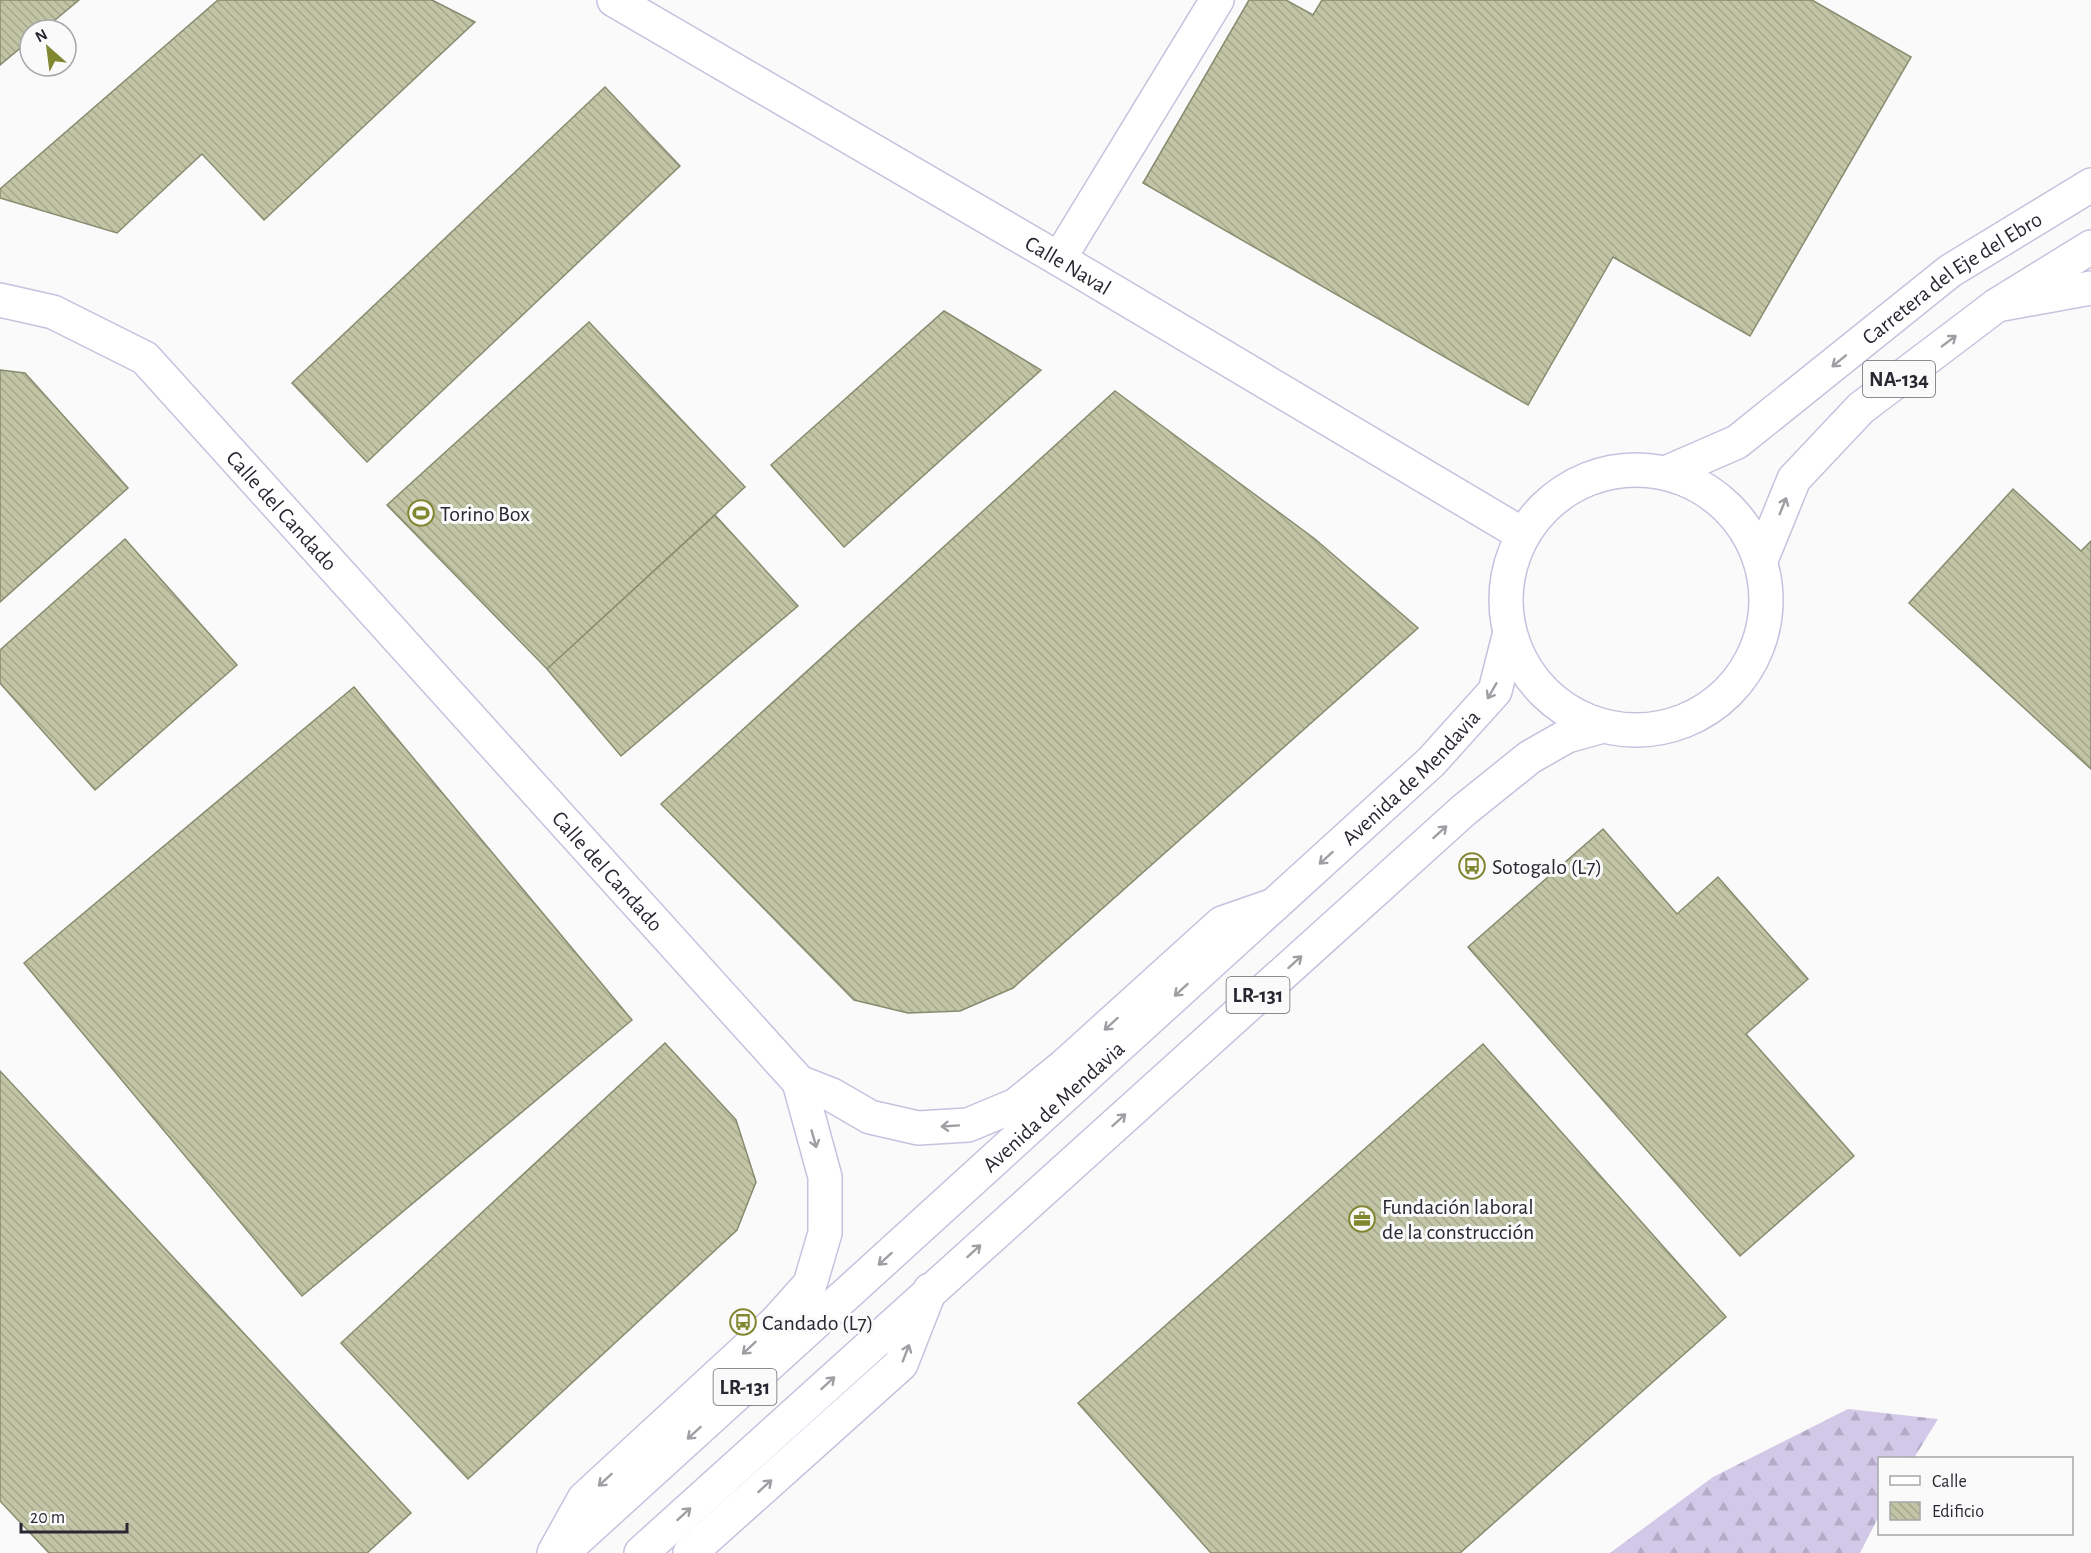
<svg xmlns="http://www.w3.org/2000/svg" width="2091" height="1553" font-family="'Alegreya Sans',sans-serif">
<style>
.forest{fill:url(#forest-firs)}
.building{fill:url(#building-back-hatch);stroke:#888b6e;stroke-width:1.5}
.lines{fill:none;stroke-linecap:round;stroke-linejoin:round}
.minor-casing{stroke:#c9c0de;stroke-width:36}
.major-casing{stroke:#c9c0de;stroke-width:36}
.minor{stroke:#fff;stroke-width:33}
.major{stroke:#fff;stroke-width:33}
.oneway{stroke:#9f9ea3}
.labels{text-anchor:middle;stroke-width:6;stroke-linejoin:round;paint-order:stroke}
.shield{fill:#fafafa;stroke:#68666e;stroke-width:1.5}
.shield-label{font-size:21px;font-weight:bold;fill:#2a2732}
.street-label{font-size:22px;fill:#2a2732;stroke:#fafafa}
.poi-label{font-size:22px;fill:#2a2732;stroke:#fafafa;text-anchor:start}
</style>
<defs>
<pattern id="forest-firs" width="22" height="20" patternUnits="userSpaceOnUse" patternTransform="scale(1.5)"><rect width="22" height="20" fill="#d2c8e8"/><path d="M5 1l3.5 6h-7zM16 11l3.5 6h-7z" fill="#b4acc7"/></pattern>
<pattern id="building-back-hatch" width="6" height="6" patternUnits="userSpaceOnUse" patternTransform="scale(1.5)"><rect width="6" height="6" fill="#c1c4a5"/><path d="M-1 5l2 2M0 0l6 6M5-1l2 2" fill="none" stroke="#a6a88e"/></pattern>
</defs>
<rect width="100%" height="100%" fill="#fafafa"/>
<path class="forest" d="M1848,1409L1938,1419L1914,1458H1880L1879,1516L1860,1553H1610L1713,1477Z"/>
<path class="building" d="M0,0H79L43,30H30V40L0,65Z
M218,0H432L475,22L264,220L202,154L117,233L0,198V189Z
M1249,0H1286L1313,15L1322,0H1812L1911,57L1750,336L1613,257L1528,405L1143,183Z
M605,87L680,166L367,462L292,383Z
M944,311L1041,370L844,547L771,465Z
M589,322L745,487L547,669L387,505Z
M0,370L25,373L128,488L0,602Z
M1115,391L1315,539L1418,628L1013,988L960,1011L908,1013L854,1000L661,804Z
M2013,489L2081,551L2091,541V769L1909,603Z
M715,515L798,606L621,756L547,669Z
M125,539L237,665L95,790L0,683V650Z
M354,687L632,1020L302,1296L24,963Z
M1603,829L1677,914L1718,877L1808,979L1746,1034L1854,1156L1740,1256L1468,947Z
M665,1043L736,1120L756,1182L737,1230L468,1479L341,1343Z
M1483,1044L1726,1317L1460,1553H1211L1078,1403Z
M0,1071L411,1513L367,1553H49L0,1501Z"/>
<g class="lines">
<g class="minor-casing">
<g id="minor">
<path id="s1" d="M614,0L1059,259L1522,534"/>
<path d="M1059,259L1217,0"/>
<path id="s2" d="M0,300L53,312L145,358L799,1082L832,1095L870,1117L918,1128L968,1125L1016,1105L1064,1066L1222,923L1274,905"/>
<path d="M1997,305L2091,288"/>
<path d="M554,1553L584,1499L776,1322L810,1284L825,1233V1177L799,1082"/>
<path d="M690,1553L901,1364L930,1290"/>
</g>
</g>
<g class="major-casing">
<g id="major">
<circle cx="1636" cy="600" r="130"/>
<path id="s3" d="M1668,472L1737,442L1950,271L2091,185"/>
<path d="M1761,560L1794,479L1861,408L1997,305L2091,247"/>
<path id="s4" d="M562,1553L1431,762L1495,691L1509,636"/>
<path d="M641,1553L1464,810L1530,757L1567,736L1603,726"/>
</g>
</g>
<use href="#minor" class="minor"/>
<use href="#major" class="major"/>
</g>
<defs><path id="oneway-shaft" d="M-6 0H5M1.5-3L5.5 0L1.5 3" fill="none" stroke-width="1.6" stroke-linecap="round" stroke-linejoin="round" transform="scale(1.5)"/></defs>
<g class="oneway">
<use href="#oneway-shaft" transform="translate(1949 341) rotate(-37)"/>
<use href="#oneway-shaft" transform="translate(1839 361) rotate(141)"/>
<use href="#oneway-shaft" transform="translate(1783 506) rotate(-68)"/>
<use href="#oneway-shaft" transform="translate(1492 691) rotate(120)"/>
<use href="#oneway-shaft" transform="translate(1440 832) rotate(-42)"/>
<use href="#oneway-shaft" transform="translate(1326 858) rotate(138)"/>
<use href="#oneway-shaft" transform="translate(1295 962) rotate(-42)"/>
<use href="#oneway-shaft" transform="translate(1181 990) rotate(138)"/>
<use href="#oneway-shaft" transform="translate(1111 1024) rotate(138)"/>
<use href="#oneway-shaft" transform="translate(1119 1120) rotate(-42)"/>
<use href="#oneway-shaft" transform="translate(950 1126) rotate(176)"/>
<use href="#oneway-shaft" transform="translate(814 1139) rotate(74)"/>
<use href="#oneway-shaft" transform="translate(974 1251) rotate(-42)"/>
<use href="#oneway-shaft" transform="translate(885 1259) rotate(138)"/>
<use href="#oneway-shaft" transform="translate(749 1348) rotate(137)"/>
<use href="#oneway-shaft" transform="translate(906 1353) rotate(-69)"/>
<use href="#oneway-shaft" transform="translate(828 1383) rotate(-42)"/>
<use href="#oneway-shaft" transform="translate(694 1433) rotate(138)"/>
<use href="#oneway-shaft" transform="translate(605 1480) rotate(137)"/>
<use href="#oneway-shaft" transform="translate(765 1486) rotate(-42)"/>
<use href="#oneway-shaft" transform="translate(684 1514) rotate(-42)"/>
</g>
<defs>
<g id="stadium-ring" transform="scale(1.35)"><circle r="9.5" fill="#fafafa" stroke="#818631" stroke-width="1.5"/><path d="M0-5a6.5 5 0 1 0 0 10a6.5 5 0 1 0 0-10ZM-3.5-1.8h7v3.6h-7Z" fill="#818631"/></g>
<g id="bus-ring" transform="scale(1.35)"><circle r="9.5" fill="#fafafa" stroke="#818631" stroke-width="1.5"/><path d="M-5-6H5V4H4V6H2V4H-2V6H-4V4H-5ZM-3.5-4V0h7V-4ZM-3.5 1.2v1.5H-2V1.2ZM2 1.2v1.5H3.5V1.2Z" fill="#818631"/></g>
<g id="office-ring" transform="scale(1.35)"><circle r="9.5" fill="#fafafa" stroke="#818631" stroke-width="1.5"/><path d="M-6-3h4V-5.5h4V-3h4V5H-6ZM-1-4.5V-3h2v-1.5ZM-6 0V1H6V0Z" fill="#818631"/></g>
</defs>
<g fill-rule="evenodd">
<use href="#stadium-ring" x="421" y="513"/>
<use href="#bus-ring" x="1472" y="866"/>
<use href="#office-ring" x="1362" y="1219"/>
<use href="#bus-ring" x="743" y="1322"/>
</g>
<g class="labels">
<g class="shield">
<rect x="1863" y="361" width="72" height="36" rx="4.5"/>
<rect x="1226.5" y="977" width="63" height="36" rx="4.5"/>
<rect x="713.5" y="1369" width="63" height="36" rx="4.5"/>
</g>
<g class="shield-label">
<text x="1899" y="386">NA-134</text>
<text x="1258" y="1002">LR-131</text>
<text x="745" y="1394">LR-131</text>
</g>
<g class="street-label">
<text dy="8" stroke="none"><textPath href="#s1" startOffset="526">Calle Naval</textPath></text>
<text dy="8" stroke="none"><textPath href="#s3" startOffset="346">Carretera del Eje del Ebro</textPath></text>
<text dy="8" stroke="none"><textPath href="#s2" startOffset="362">Calle del Candado</textPath></text>
<text dy="8" stroke="none"><textPath href="#s4" startOffset="1150">Avenida de Mendavia</textPath></text>
<text dy="8" stroke="none"><textPath href="#s2" startOffset="848">Calle del Candado</textPath></text>
<text dy="8" stroke="none"><textPath href="#s4" startOffset="664">Avenida de Mendavia</textPath></text>
</g>
<g class="poi-label">
<text x="440" y="521">Torino Box</text>
<text x="1492" y="874">Sotogalo (L7)</text>
<text x="1382" y="1214">Fundación laboral<tspan x="1382" dy="25">de la construcción</tspan></text>
<text x="762" y="1330">Candado (L7)</text>
</g>
</g>
<rect x="1878" y="1457" width="195" height="78" fill="#fafafa" stroke="#a7a6aa" stroke-width="1.5"/>
<rect x="1890" y="1476" width="30" height="9" fill="#ffffff" stroke="#a7a6aa" stroke-width="1.5"/>
<text x="1932" y="1487" font-size="18" fill="#2a2732">Calle</text>
<rect x="1890" y="1502" width="30" height="18" fill="url(#building-back-hatch)" stroke="#a7a6aa" stroke-width="1.5"/>
<text x="1932" y="1517" font-size="18" fill="#2a2732">Edificio</text>
<g transform="translate(48 48) rotate(332)"><circle r="28" fill="#fafafa" stroke="#a7a6aa" stroke-width="1.5"/>
<path d="M0-4.5L10 22L0 15L-10 22Z" fill="#818631"/>
<text y="-9" font-size="16" font-weight="bold" text-anchor="middle" fill="#2a2732">N</text>
</g>
<path d="M21 1523v9h106v-9" fill="none" stroke="#2a2732" stroke-width="3"/>
<text x="30" y="1523" font-size="18" fill="#2a2732" stroke="#fafafa" stroke-width="4.5" paint-order="stroke">20 m</text>
</svg>
